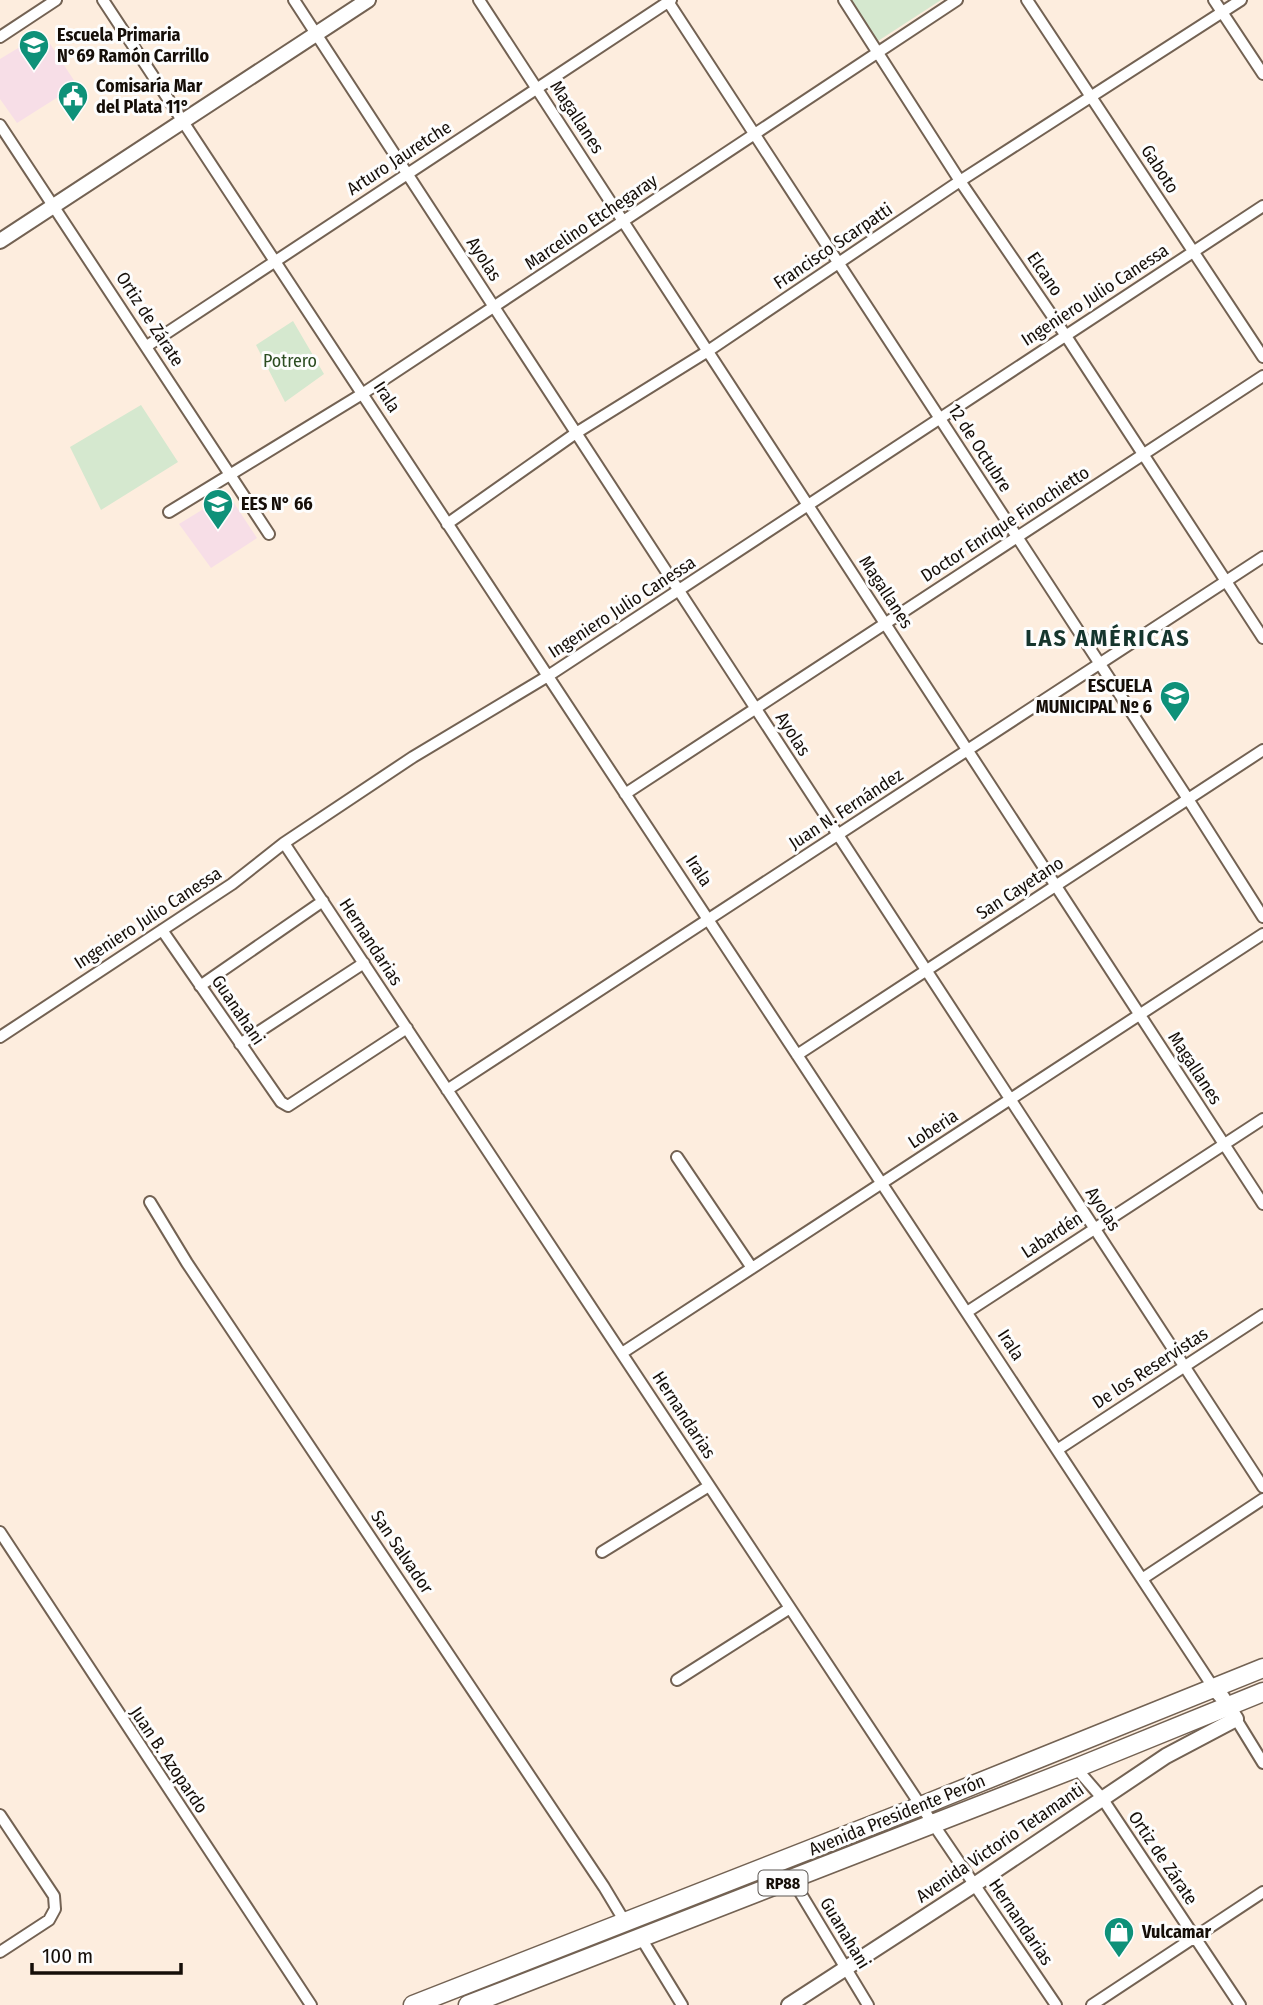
<svg xmlns="http://www.w3.org/2000/svg" width="1263" height="2005" font-family="'Fira Sans Condensed',sans-serif">
<style>
.education{fill:#f7dee7}
.green{fill:#d5e8cf}
.lines{fill:none;stroke-linecap:round;stroke-linejoin:round}
.minor-casing{stroke:#736253;stroke-width:14}
.secondary-casing{stroke:#736253;stroke-width:18}
.trunk-casing{stroke:#736253;stroke-width:21}
.minor{stroke:#fff;stroke-width:10}
.secondary{stroke:#fff;stroke-width:14}
.trunk{stroke:#fff;stroke-width:18}
.labels{text-anchor:middle;stroke-width:6;stroke-linejoin:round;paint-order:stroke}
.shield{fill:#fdfdfd;stroke:#5b5652;stroke-width:2}
.shield-label{font-size:16px;font-weight:bold;fill:#150e08}
.poi-label{font-size:18px;font-weight:bold;fill:#150e08;stroke:#fdfdfd;text-anchor:start}
.street-label{font-size:18px;fill:#150e08;stroke:#fdfdfd}
.park-label{font-size:18px;fill:#2c4d22;stroke:#fdfdfd}
.district-label{font-size:24px;font-weight:bold;letter-spacing:2px;fill:#15352d;stroke:#fdfdfd}
</style>
<rect width="100%" height="100%" fill="#fdedde"/>
<path class="education" d="M43,33L77,85L17,123L0,99V59Z
M228,494L257,538L211,568L179,524Z"/>
<path class="green" d="M851,0H941L878,41Z
M293,321L324,374L285,402L256,345Z
M141,405L178,462L101,510L70,447Z"/>
<g class="lines">
<g class="minor-casing">
<path id="minor" d="M103,0L1213,1687
M294,0L1263,1487
M479,0L1263,1204
M667,0L1188,799L1263,917
M844,0L960,181L1066,336L1263,638
M1027,0L1263,357
M1214,0L1263,74
M0,37L56,0
M0,125L269,534
M147,346L671,0
M169,512L362,394L957,0
M447,524L576,433L708,351L960,181L1241,0
M625,794L1263,376
M284,843L921,1806L1056,2005
M162,930L281,1102L288,1106L407,1028
M200,986L323,901
M0,1037L232,884L284,843L413,757L548,676L1263,206
M240,1044L364,963
M797,1055L1263,750
M447,1090L1263,557
M677,1157L752,1268
M150,1202L187,1263L604,1887L625,1922
M967,1312L1263,1119
M622,1353L1263,934
M1057,1450L1263,1315
M0,1532L311,2005
M602,1552L709,1486
M1142,1579L1263,1499
M677,1680L790,1608
M1236,1719L1263,1763
M1076,1768L1102,1798L1240,2005
M0,1815L54,1896L55,1909L49,1920L0,1952
M792,1879L868,2005
M641,1938L682,2005
M1092,2005L1263,1892"/>
</g>
<g class="secondary-casing">
<path id="secondary" d="M0,241L368,0
M789,2005L974,1885L1166,1756L1236,1719L1222,1697L1213,1687"/>
</g>
<g class="trunk-casing">
<path id="trunk" d="M413,2005L921,1806L1263,1668
M468,2005L1076,1768L1263,1692"/>
</g>
<use href="#minor" class="minor"/>
<use href="#secondary" class="secondary"/>
<use href="#trunk" class="trunk"/>
</g>
<defs>
<g id="school-pin" transform="scale(1.575)"><path d="M0 17L-7.5 6A9.5 9.5 0 1 1 7.5 6Z" fill="#0e9179" stroke="#fdfdfd"/><path d="M0-5L7-2L0 1L-7-2ZM-4 1L0 2.5L4 1V4Q0 6-4 4Z" fill="#fff"/></g>
<g id="civic-pin" transform="scale(1.575)"><path d="M0 17L-7.5 6A9.5 9.5 0 1 1 7.5 6Z" fill="#0e9179" stroke="#fdfdfd"/><path d="M-.6-6.5H3V-4.5H.6V-3L4-1V1h2V6H-6V1h2V-1L-.6-3ZM-1.2 2.5V6h2.4V2.5Z" fill="#fff"/></g>
<g id="shop-pin" transform="scale(1.575)"><path d="M0 17L-7.5 6A9.5 9.5 0 1 1 7.5 6Z" fill="#0e9179" stroke="#fdfdfd"/><path d="M-5-2.5h2.3a2.7 3.5 0 0 1 5.4 0H5L5.5 6h-11ZM-1.5-2.5h3a1.5 2.3 0 0 0-3 0Z" fill="#fff"/></g>
</defs>
<g fill-rule="evenodd">
<use href="#school-pin" x="34" y="45"/>
<use href="#civic-pin" x="73" y="96"/>
<use href="#school-pin" x="218" y="504"/>
<use href="#school-pin" x="1175" y="696"/>
<use href="#shop-pin" x="1119" y="1932"/>
</g>
<g class="labels">
<rect class="shield" x="758.5" y="1870.5" width="49" height="25" rx="5"/>
<g class="shield-label">
<text x="783" y="1889">RP88</text>
</g>
<g class="poi-label">
<text x="57" y="41">Escuela Primaria<tspan x="57" dy="21">N°69 Ramón Carrillo</tspan></text>
<text x="96" y="92">Comisaría Mar<tspan x="96" dy="21">del Plata 11°</tspan></text>
<text x="241" y="510">EES N° 66</text>
<text x="1152" y="692" text-anchor="end">ESCUELA<tspan x="1152" dy="21">MUNICIPAL Nº 6</tspan></text>
<text x="1142" y="1938">Vulcamar</text>
</g>
<g class="street-label">
<text transform="translate(577 117) rotate(57)" y="6">Magallanes</text>
<text transform="translate(399 158) rotate(-33)" y="6">Arturo Jauretche</text>
<text transform="translate(1160 169) rotate(57)" y="6">Gaboto</text>
<text transform="translate(591 222) rotate(-34)" y="6">Marcelino Etchegaray</text>
<text transform="translate(833 246) rotate(-34)" y="6">Francisco Scarpatti</text>
<text transform="translate(484 259) rotate(57)" y="6">Ayolas</text>
<text transform="translate(1045 274) rotate(56)" y="6">Elcano</text>
<text transform="translate(1095 295) rotate(-33)" y="6">Ingeniero Julio Canessa</text>
<text transform="translate(150 319) rotate(57)" y="6">Ortiz de Zárate</text>
<text transform="translate(387 397) rotate(57)" y="6">Irala</text>
<text transform="translate(980 448) rotate(57)" y="6">12 de Octubre</text>
<text transform="translate(1005 524) rotate(-33)" y="6">Doctor Enrique Finochietto</text>
<text transform="translate(886 592) rotate(57)" y="6">Magallanes</text>
<text transform="translate(622 607) rotate(-33)" y="6">Ingeniero Julio Canessa</text>
<text transform="translate(793 734) rotate(57)" y="6">Ayolas</text>
<text transform="translate(846 809) rotate(-33)" y="6">Juan N. Fernández</text>
<text transform="translate(699 871) rotate(57)" y="6">Irala</text>
<text transform="translate(1020 888) rotate(-33)" y="6">San Cayetano</text>
<text transform="translate(148 918) rotate(-33)" y="6">Ingeniero Julio Canessa</text>
<text transform="translate(371 942) rotate(57)" y="6">Hernandarias</text>
<text transform="translate(238 1010) rotate(56)" y="6">Guanahani</text>
<text transform="translate(1195 1068) rotate(57)" y="6">Magallanes</text>
<text transform="translate(933 1129) rotate(-33)" y="6">Loberia</text>
<text transform="translate(1103 1209) rotate(57)" y="6">Ayolas</text>
<text transform="translate(1052 1235) rotate(-33)" y="6">Labardén</text>
<text transform="translate(1011 1345) rotate(57)" y="6">Irala</text>
<text transform="translate(1150 1368) rotate(-33)" y="6">De los Reservistas</text>
<text transform="translate(684 1415) rotate(57)" y="6">Hernandarias</text>
<text transform="translate(402 1552) rotate(56)" y="6">San Salvador</text>
<text transform="translate(169 1760) rotate(56)" y="6">Juan B. Azopardo</text>
<text transform="translate(897 1815) rotate(-22)" y="6">Avenida Presidente Perón</text>
<text transform="translate(1000 1843) rotate(-34)" y="6">Avenida Victorio Tetamanti</text>
<text transform="translate(1163 1858) rotate(56)" y="6">Ortiz de Zárate</text>
<text transform="translate(1021 1922) rotate(56)" y="6">Hernandarias</text>
<text transform="translate(845 1933) rotate(59)" y="6">Guanahani</text>
</g>
<g class="park-label">
<text x="290" y="367">Potrero</text>
</g>
<g class="district-label">
<text x="1108" y="646">LAS AMÉRICAS</text>
</g>
</g>
<path d="M32 1963v10h149v-10" fill="none" stroke="#150e08" stroke-width="3.5"/>
<text x="42" y="1963" font-size="21" fill="#150e08" stroke="#fdfdfd" stroke-width="5" paint-order="stroke">100 m</text>
</svg>
